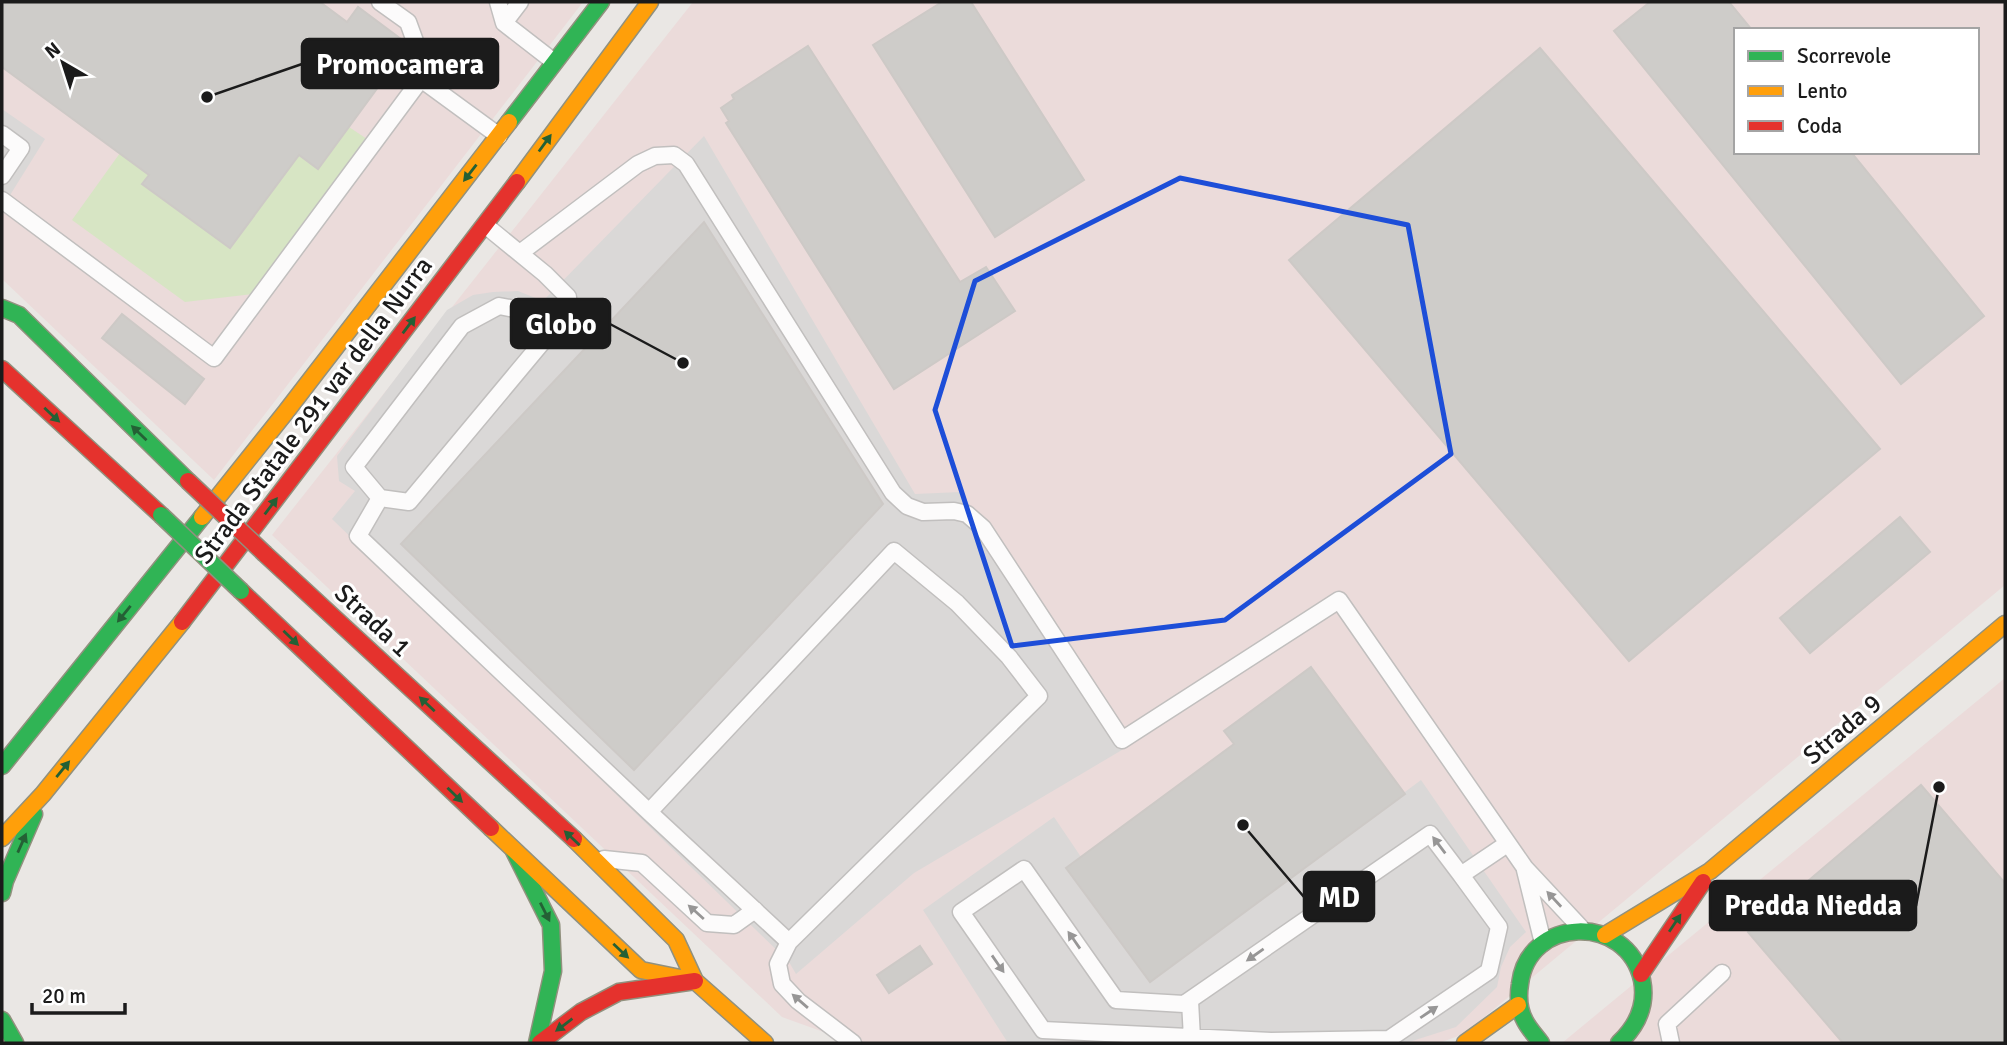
<svg xmlns="http://www.w3.org/2000/svg" width="2007" height="1045" font-family="Signika,sans-serif">
<style>
.commercial{fill:#ebdbda;fill-rule:evenodd}
.grass{fill:#d7e5c4}
.parking{fill:#dad8d7;fill-rule:evenodd}
.building{fill:#ceccc9;stroke:#cdc9c6;stroke-width:2}
.lines{fill:none;stroke-linecap:round;stroke-linejoin:round}
.lane-casing{stroke:#c1bfbe;stroke-width:19}
.fast-casing{stroke:#91917e;stroke-width:19}
.slow-casing{stroke:#91917e;stroke-width:19}
.jam-casing{stroke:#91917e;stroke-width:19}
.lane{stroke:#fcfbfb;stroke-width:16}
.fast{stroke:#30b455;stroke-width:16}
.slow{stroke:#ff9f0a;stroke-width:16}
.jam{stroke:#e5322d;stroke-width:16}
.fast-bridge-casing{stroke:#91917e;stroke-width:19;stroke-linecap:butt}
.jam-bridge-casing{stroke:#91917e;stroke-width:19;stroke-linecap:butt}
.fast-bridge{stroke:#30b455;stroke-width:16}
.jam-bridge{stroke:#e5322d;stroke-width:16}
.oneway{fill:#246035}
.oneway2{fill:#979696}
.marked{fill:none;stroke:#1d4ed8;stroke-width:5;stroke-linejoin:round}
.labels{text-anchor:middle;stroke-width:6;stroke-linejoin:round;paint-order:stroke}
.street-label{font-size:26px;fill:#1b1b1b;stroke:#fff}
.leader{fill:none;stroke:#1b1b1b;stroke-width:2.5}
.callout-dot{fill:#1b1b1b;stroke:#fff;stroke-width:2.5}
.callout{fill:#1b1b1b;stroke:#1b1b1b;stroke-width:2.5}
.callout-label{font-size:28px;text-anchor:middle;font-weight:bold;fill:#fff}
</style>
<rect width="100%" height="100%" fill="#eae7e4"/>
<path class="commercial" d="M2,2H583L214,480L2,279Z
M693,2H2005V585L1464,1034L1439,1043H854L782,1017L272,535ZM1736,30H1977V152H1736Z
M2005,678V1043H1562L1608,1005Z"/>
<path class="grass" d="M349,127L367,139L253,294L185,302L72,220L120,153L149,175L143,185L230,248L299,155L318,169Z"/>
<path class="parking" d="M2,109L45,139L2,208Z
M704,136L915,494L960,492L1127,747L914,873L796,974L789,962L332,519L355,491L339,481L337,456L447,310L473,295L493,292L518,291L543,301ZM704,222L883,503L634,770L401,544Z
M1421,780L1526,932L1510,947L1501,967L1497,987L1456,1027L1406,1043H1008L923,910L1054,817L1081,857L1066,868L1150,982Z"/>
<path class="building" d="M2,2H320L347,22L358,7L409,45L318,169L299,155L230,248L142,184L149,175L2,67Z
M942,2H971L1084,180L995,237L873,45Z
M1650,2H1729L1752,30H1736V152H1851L1984,316L1901,384L1614,31Z
M808,46L960,282L986,267L1015,311L894,389L726,123L729,121L721,108L734,99L732,95Z
M1540,48L1880,449L1629,661L1289,260Z
M704,222L883,504L634,770L401,544Z
M122,314L204,379L185,404L102,338Z
M1900,517L1930,552L1810,653L1780,618Z
M1311,667L1405,794L1150,982L1066,868L1234,744L1224,731Z
M1921,785L2005,883V1043H1843L1748,932Z
M920,946L932,964L889,993L877,975Z"/>
<g class="lines">
<g class="lane-casing">
<path id="lane" d="M380,2L408,22L420,55L421,79
M498,2L504,23L553,61
M504,23L520,2
M2,134L21,148L2,176
M2,200L214,358L421,79L499,136
M485,225L545,274L568,297V309L555,327L409,502L380,498L358,536L649,812L789,942
M520,253L638,164L655,156L674,155L686,164L893,493L907,506L923,512L954,511L967,514L983,528L1122,740L1339,600L1525,868L1581,928
M380,498L354,467L462,326L499,306L541,314L555,327
M649,812L894,551L957,603L1009,657L1039,696L789,942L778,964L782,984L798,1001L853,1043
M604,859L642,863L707,923L734,925L755,910
M1525,870L1543,943
M1461,875L1499,927L1489,971L1389,1039L1271,1041L1043,1030L961,912L1024,869L1116,1000L1184,1004L1430,834L1461,875L1507,844
M1190,1001L1192,1038
M1671,1043L1667,1024L1722,973"/>
</g>
<g class="fast-casing">
<path id="fast" d="M509,122L601,2
M2,308L19,315L188,481
M2,766L202,517
M514,851L551,925L553,971L537,1043
M2,893L5,881L34,814
M2,1020L15,1043
M1541,1043C1536,1036 1529,1029 1525,1021C1519,1010 1518,996 1520,984C1528,916 1627,913 1642,980C1647,1005 1637,1026 1619,1043"/>
</g>
<g class="slow-casing">
<path id="slow" d="M517,182L650,2
M202,517L285,413L509,122
M491,828L641,970L690,980
M2,838L43,794L182,622
M574,839L676,940L695,981L765,1043
M1605,935L1710,871L2005,624
M1465,1043L1518,1005"/>
</g>
<g class="jam-casing">
<path id="jam" d="M2,369L161,515
M265,554L574,839
M241,591L491,828
M182,622L517,182
M1641,974L1703,882
M540,1043L581,1012L619,992L695,981"/>
</g>
<use href="#lane" class="lane"/>
<use href="#fast" class="fast"/>
<use href="#slow" class="slow"/>
<use href="#jam" class="jam"/>
<g class="fast-bridge-casing">
<path id="fast-bridge" d="M161,515L241,591"/>
</g>
<g class="jam-bridge-casing">
<path id="jam-bridge" d="M188,481L265,554"/>
</g>
<use href="#fast-bridge" class="fast-bridge"/>
<use href="#jam-bridge" class="jam-bridge"/>
</g>
<defs><path id="oneway-solid" d="M-6-.8H1V-3.2L6.5 0L1 3.2V.8H-6Z" transform="scale(1.75)"/></defs>
<g class="oneway">
<use href="#oneway-solid" transform="translate(545 143) rotate(-54)"/>
<use href="#oneway-solid" transform="translate(470 173) rotate(128)"/>
<use href="#oneway-solid" transform="translate(409 325) rotate(-53)"/>
<use href="#oneway-solid" transform="translate(52 415) rotate(43)"/>
<use href="#oneway-solid" transform="translate(139 433) rotate(-136)"/>
<use href="#oneway-solid" transform="translate(271 506) rotate(-53)"/>
<use href="#oneway-solid" transform="translate(124 614) rotate(129)"/>
<use href="#oneway-solid" transform="translate(291 638) rotate(44)"/>
<use href="#oneway-solid" transform="translate(427 704) rotate(-137)"/>
<use href="#oneway-solid" transform="translate(63 769) rotate(-51)"/>
<use href="#oneway-solid" transform="translate(455 795) rotate(44)"/>
<use href="#oneway-solid" transform="translate(572 838) rotate(-137)"/>
<use href="#oneway-solid" transform="translate(22 843) rotate(-66)"/>
<use href="#oneway-solid" transform="translate(545 912) rotate(63)"/>
<use href="#oneway-solid" transform="translate(1675 923) rotate(-56)"/>
<use href="#oneway-solid" transform="translate(621 951) rotate(43)"/>
<use href="#oneway-solid" transform="translate(564 1025) rotate(143)"/>
</g>
<g class="oneway2">
<use href="#oneway-solid" transform="translate(1439 845) rotate(-127)"/>
<use href="#oneway-solid" transform="translate(1554 899) rotate(-133)"/>
<use href="#oneway-solid" transform="translate(696 912) rotate(-138)"/>
<use href="#oneway-solid" transform="translate(1074 940) rotate(-125)"/>
<use href="#oneway-solid" transform="translate(1255 955) rotate(145)"/>
<use href="#oneway-solid" transform="translate(998 964) rotate(55)"/>
<use href="#oneway-solid" transform="translate(800 1001) rotate(-139)"/>
<use href="#oneway-solid" transform="translate(1429 1012) rotate(-34)"/>
</g>
<path class="marked" d="M1180,178L1408,225L1451,454L1225,620L1012,646L935,410L975,281Z"/>
<g class="labels">
<g class="street-label">
<text transform="translate(313 410) rotate(-53)" y="9">Strada Statale 291 var della Nurra</text>
<text transform="translate(373 620) rotate(43)" y="9">Strada 1</text>
<text transform="translate(1842 729) rotate(-40)" y="9">Strada 9</text>
</g>
</g>
<path class="leader" d="M207 97L302 64M683 363L610 324M1243 825L1304 897M1939 787L1916 906"/>
<g class="callout-dot">
<circle cx="207" cy="97" r="7"/>
<circle cx="683" cy="363" r="7"/>
<circle cx="1243" cy="825" r="7"/>
<circle cx="1939" cy="787" r="7"/>
</g>
<g class="callout">
<rect x="302" y="39" width="196" height="49" rx="7"/>
<rect x="511" y="299" width="99" height="49" rx="7"/>
<rect x="1304" y="872" width="70" height="49" rx="7"/>
<rect x="1710" y="881" width="206" height="49" rx="7"/>
</g>
<g class="callout-label">
<text x="400" y="74">Promocamera</text>
<text x="561" y="334">Globo</text>
<text x="1339" y="907">MD</text>
<text x="1813" y="915">Predda Niedda</text>
</g>
<rect width="2007" height="1045" fill="none" stroke="#1b1b1b" stroke-width="7"/>
<rect x="1734" y="28" width="245" height="126" fill="#ffffff" stroke="#a4a4a4" stroke-width="2"/>
<rect x="1748" y="51" width="35" height="10" fill="#30b455" stroke="#a4a4a4" stroke-width="2"/>
<text x="1797" y="63" font-size="21" fill="#1b1b1b">Scorrevole</text>
<rect x="1748" y="86" width="35" height="10" fill="#ff9f0a" stroke="#a4a4a4" stroke-width="2"/>
<text x="1797" y="98" font-size="21" fill="#1b1b1b">Lento</text>
<rect x="1748" y="121" width="35" height="10" fill="#e5322d" stroke="#a4a4a4" stroke-width="2"/>
<text x="1797" y="133" font-size="21" fill="#1b1b1b">Coda</text>
<g transform="translate(63 63) rotate(321)" stroke="#ffffff" stroke-width="5" paint-order="stroke">
<path d="M0-5L12 26L0 18L-12 26Z" fill="#1b1b1b"/>
<text y="-10" font-size="19" font-weight="bold" text-anchor="middle" fill="#1b1b1b">N</text>
</g>
<path d="M32 1003v10h93v-10" fill="none" stroke="#1b1b1b" stroke-width="3.5"/>
<text x="42" y="1003" font-size="21" fill="#1b1b1b" stroke="#ffffff" stroke-width="5" paint-order="stroke">20 m</text>
</svg>
